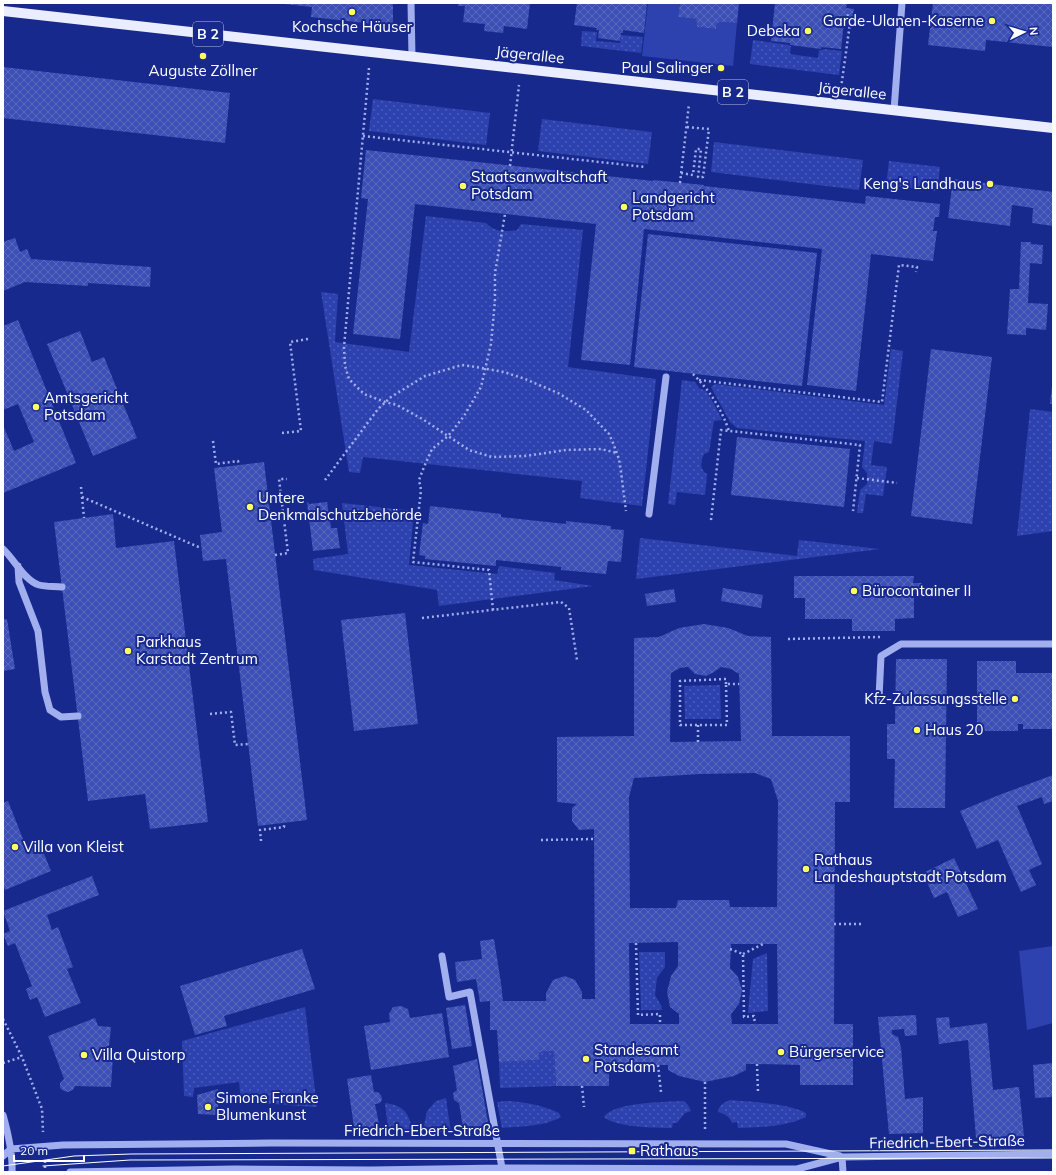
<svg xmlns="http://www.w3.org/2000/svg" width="1056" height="1175" font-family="Mulish,sans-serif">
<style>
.grass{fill:url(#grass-dots)}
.green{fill:#2d42ae}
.building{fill:url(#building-cross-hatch);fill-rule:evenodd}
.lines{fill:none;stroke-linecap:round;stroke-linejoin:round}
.path{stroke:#a2afef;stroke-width:2.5;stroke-dasharray:2 3;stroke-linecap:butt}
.minor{stroke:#a2afef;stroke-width:7}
.major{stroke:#eaecff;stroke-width:10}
.tram{stroke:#fff;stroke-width:1}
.poi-dot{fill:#fffe60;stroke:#17298d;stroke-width:1.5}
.labels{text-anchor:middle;stroke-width:4;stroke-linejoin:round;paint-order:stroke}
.shield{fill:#17298d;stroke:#b9bfdd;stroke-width:1}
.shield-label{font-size:14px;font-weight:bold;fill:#fff}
.poi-label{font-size:15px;fill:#fff;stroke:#17298d;text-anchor:start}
.street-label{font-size:15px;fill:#fff;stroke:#17298d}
</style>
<defs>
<pattern id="grass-dots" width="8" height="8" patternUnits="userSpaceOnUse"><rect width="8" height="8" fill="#2d42ae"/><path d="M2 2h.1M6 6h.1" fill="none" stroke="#4c5eba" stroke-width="1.8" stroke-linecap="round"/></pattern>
<pattern id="building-cross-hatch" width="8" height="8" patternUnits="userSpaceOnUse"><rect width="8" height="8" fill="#3b4fb4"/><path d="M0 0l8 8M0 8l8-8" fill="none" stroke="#5869bf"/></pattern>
</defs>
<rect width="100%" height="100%" fill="#17298d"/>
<path class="grass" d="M582,31L597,32L596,41L620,43L621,35L643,37L641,53L581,46Z
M753,40L789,45V46H791L790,54L818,58L819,50H823V49L842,51L839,75L750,64Z
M373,99L490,113L486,145L369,131Z
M542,119L652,132L648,164L538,151Z
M714,142L863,160L859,190L711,172Z
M889,161L940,167L937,191L886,185Z
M426,216L486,223C494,232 506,232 517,230L521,224L583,230L568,367L656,379L642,506L580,498L582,481L363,457L360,473L349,472L321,292L338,294L335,342L409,352Z
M891,349L903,351L892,444L874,441L871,465L887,467L883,496L866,494L863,513H857L860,490L867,484V473L862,467L865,441L737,428L730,422L711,387L715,384L884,405Z
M682,380L695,382L699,388L706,391L714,404L722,420L714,421L709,452L704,454C701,461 699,469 707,474L705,495L677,492L675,505L668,504Z
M1030,409L1053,412V531L1017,536Z
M342,503L414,511L409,565L497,574L499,566L555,573L554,580L593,586L492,599L439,606L437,590L314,570L313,559L348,554Z
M640,538L797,556L799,540L880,549L636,579Z
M720,685L721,719H685L684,686Z
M639,952H665V967L657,978L655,995L661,1005L662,1010H641Z
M767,953L768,1011L748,1013L753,959Z
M305,1007L317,1107L241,1102L239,1082L194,1088L193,1097L184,1096L182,1041Z
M554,1051L556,1086L500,1088L499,1062L539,1060V1052Z
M446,1098L451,1133L423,1131L427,1111L436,1101Z
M730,1100C751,1102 789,1103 806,1113V1117C785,1127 761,1127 738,1128L737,1122L732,1123C729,1116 725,1114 718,1112C719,1105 723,1103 730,1100Z
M506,1101C525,1102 541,1105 559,1113L561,1117C543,1127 521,1126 502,1128L497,1102Z
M684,1101L688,1105L691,1111L685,1113L677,1123H673L672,1128C657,1128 614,1127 604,1117C613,1102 667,1102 684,1101Z
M385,1103C405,1106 408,1112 413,1131L388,1129Z"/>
<path class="green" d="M648,3H680L678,17L696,19L695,20L697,21V27L716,29L717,23H719V22L737,23L733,66L642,56Z
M1053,946V1023L1027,1030L1019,951Z"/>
<path class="building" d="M284,3H393V26L311,17L312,7L284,4Z
M459,3H530L527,29L504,26L503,33L484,31L485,24L463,22L465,6H458Z
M577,3H647L644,33L623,30V33H621L620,41L598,38L599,30H596L597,28L574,25Z
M680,3H739L737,23L719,22V23H717L716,29L697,27V21H695L696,19L678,17Z
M775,3H847L846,8L854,9L852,23L844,22L841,49L821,47V49L790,45V43L771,41Z
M933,3H1053V47L986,40L985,51L928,45Z
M3,67L230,93L225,143L3,118Z
M366,150L653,181V180L704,185V186L865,204L866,196L940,204L939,217H935L933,231H937L933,261L871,254L856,391L807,385L822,249L644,229L630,365L581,360L596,224L415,204L400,339L353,334L368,199L361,198Z
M953,179L1053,192V226L1032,223L1033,208L1012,205L1010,226L948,218Z
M648,234L817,253L802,386L634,367Z
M15,238L20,252L27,249L31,259L151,267L150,287L88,283V286L25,282L3,291V242Z
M1021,242H1031V244L1043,245L1042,264L1030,263L1028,303L1048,304L1046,330L1026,328V335L1007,334L1010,289H1019Z
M18,320L76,463L3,493V425L14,451L34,442L18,404L3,410V326Z
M80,331L92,362L104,357L137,438L93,456L47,344Z
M931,349L992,357L972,524L911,516Z
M1052,386H1053V404H1050Z
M737,437L850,449L844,507L731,495Z
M264,462L307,820L258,826L226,559L203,561L200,535L222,532L214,468Z
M307,502H308L309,504L327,502L331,528H337L340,548L313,551Z
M430,506L501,514V517L566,524V521L611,526V529L624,530L621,562L608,561L606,574L561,570V567L496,560V566L425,559V556L419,555L423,523L428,524Z
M113,514L116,548L174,541L208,822L150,829L145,794L88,801L54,522Z
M794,576H914L913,583H922V594H914V618L895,619V631H852V619H805V598H794Z
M723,588L763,595L761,608L721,601Z
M674,589L676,602L647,606L645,594Z
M405,613L418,724L354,731L341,620Z
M7,619L15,669L3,671V620Z
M704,624L728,628L748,636L771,637L772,736H850V802H835L834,1024H853V1085H800V1065L757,1064H746V1070L734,1076L705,1082L679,1076L668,1070V1065H609V1086H556L554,1051L539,1052V1060L499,1062L497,1030H490V1001L480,1002L476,979L457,982L455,962L482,959L480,941L494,939L501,983L503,1001H546V993L553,980L565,976L575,980L582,992V999H595L594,829L579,830L572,821V808L577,804L557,802V737L634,736V638L659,637L679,628ZM688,667L695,674L706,676L714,672L721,667L731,669L739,674L741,741L670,742L671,673L680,668ZM755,773L771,779L778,801L777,907H730L729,900H678L676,908H630L629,797L634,778L700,774ZM678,942V966L671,976L667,992L670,1007L679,1014V1024H630L629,943ZM731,944H777L778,1024H732L731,1014L739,1004L742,990L738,977L730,968Z
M896,659H947L945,808H894L895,759H887V724H895Z
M977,661H1016V673H1053V729H1023V724H1018V731H977Z
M1053,775V801L1044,804L1042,797L1017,806L1042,864L1029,870L1036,885L1021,892L998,840L977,849L960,811L999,795Z
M8,801L27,849L40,844L51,871L5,890L3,885V803Z
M954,858L978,909L958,917L947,892L934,898L923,873Z
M92,876L99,895L47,915L52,930L58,927L73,967L67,969L81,1003L45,1017L37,997L30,1000L26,989L32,986L15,943L8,946L3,934L10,931L3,911Z
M302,949L315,989L224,1016L227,1026L195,1035L180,986Z
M465,1005L472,1046L452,1049L446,1008Z
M401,1006L408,1009L410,1018L442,1013L449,1057L371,1070L364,1026L390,1022L389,1014L393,1007Z
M916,1015L917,1035L905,1036L904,1029L892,1030V1034L898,1037L901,1047L905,1099L923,1097V1133L889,1134L878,1017Z
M949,1017L950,1028L987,1023L993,1090L1019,1087L1024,1136L976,1138L968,1040L939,1044L936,1018Z
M95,1018L98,1026L111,1027L108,1055H113L111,1087L75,1086L73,1090L68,1092L64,1091L60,1088V1083L64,1079L48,1036Z
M477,1059L490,1134H464L459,1103L454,1100L453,1093L457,1090L453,1066Z
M1053,1063V1097L1035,1098L1033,1065Z
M371,1075L374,1092H378L381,1095L382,1100L380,1103L375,1104L380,1129L354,1127L347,1079Z
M218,1089V1115L198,1114L197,1095Z"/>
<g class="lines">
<path class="path" d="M369,68L344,347L345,366L349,379L364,394L385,402L397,405L424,420L469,450L492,457L525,456L566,450L601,449L617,453
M841,88L851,16L845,15
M363,136L645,167
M510,166L519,85
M681,173L693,175L696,149H701L698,177H703L709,129L686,127
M680,183L689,104
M693,374C710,391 721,408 729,431
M699,380L882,402L899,265L917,267L916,272
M282,433L301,431L290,342L308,339
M213,441L216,464L238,461L239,465
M857,478L897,483
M325,480L378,409L391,397L425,376L462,365L470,366L504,372L525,379L558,393L586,410L609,434L613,443L619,459L621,472L626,511
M81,487L84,518
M82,497L201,548
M711,520L721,430L860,445L853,511
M275,555L288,553L279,479H287
M493,610L489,570L413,562L421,490L419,480L424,467L432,449L448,436L453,430L464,416L481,387L491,344L495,300V273L505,214
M422,618L561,602L569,608L577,660
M788,639L880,637
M726,684V679L680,681V725H727L726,684H739
M210,714L231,712L235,745L248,744
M698,742V725
M541,840L594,839
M261,841L260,830L284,827V823
M834,924H861
M636,943L638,1015L660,1014V1024
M730,949L743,954L744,1017L754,1016L755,1024
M743,954L765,943
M3,1019L22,1057L42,1109L43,1132
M3,1063L22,1057
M757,1064L758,1092
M658,1065L661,1092
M705,1082V1129
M582,1086L584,1107
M45,1161V1172"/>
<path class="minor" d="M411,3L412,57
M894,110L902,3
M649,514L666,377
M3,549C14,559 25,581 39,585C46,587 55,586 62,587
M18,566L19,582L38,631L45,692L50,710L61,717L78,716
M879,698L881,656L901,644H1053
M442,956L449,997L470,992L502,1168
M3,1115C8,1133 13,1153 12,1172
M3,1156L11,1149L63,1145L270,1143L786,1144L840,1156
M842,1157L843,1172
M70,1172L235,1169L371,1170L502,1168L797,1169L842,1157L1053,1154"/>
<path class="major" d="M3,11L1053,128"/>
<path class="tram" d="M3,1166L74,1156L131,1154L1053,1150
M43,1166L130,1160L1053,1158"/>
</g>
<g class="poi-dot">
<circle cx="352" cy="12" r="4"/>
<circle cx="992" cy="21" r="4"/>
<circle cx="808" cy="31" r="4"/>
<circle cx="203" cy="56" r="4"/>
<circle cx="721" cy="68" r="4"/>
<circle cx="990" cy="184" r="4"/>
<circle cx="463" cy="186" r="4"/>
<circle cx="624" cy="207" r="4"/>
<circle cx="36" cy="407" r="4"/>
<circle cx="250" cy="507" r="4"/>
<circle cx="854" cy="591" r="4"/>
<circle cx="128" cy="651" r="4"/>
<circle cx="1015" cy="699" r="4"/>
<circle cx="917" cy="730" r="4"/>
<circle cx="15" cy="847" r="4"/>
<circle cx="806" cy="869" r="4"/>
<circle cx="781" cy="1052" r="4"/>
<circle cx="84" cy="1055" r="4"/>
<circle cx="586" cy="1059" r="4"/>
<circle cx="208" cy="1107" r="4"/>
<rect x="628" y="1147" width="8" height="8" rx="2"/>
</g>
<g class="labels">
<g class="shield">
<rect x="193" y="22" width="30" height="24" rx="3"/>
<rect x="718" y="80" width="30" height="24" rx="3"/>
</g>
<g class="shield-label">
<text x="208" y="39">B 2</text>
<text x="733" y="97">B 2</text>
</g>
<g class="poi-label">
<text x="984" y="26" text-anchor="end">Garde-Ulanen-Kaserne</text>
<text x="352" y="32" text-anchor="middle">Kochsche Häuser</text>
<text x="800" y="36" text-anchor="end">Debeka</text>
<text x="713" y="73" text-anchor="end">Paul Salinger</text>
<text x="203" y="76" text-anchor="middle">Auguste Zöllner</text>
<text x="471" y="182">Staatsanwaltschaft<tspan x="471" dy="17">Potsdam</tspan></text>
<text x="982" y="189" text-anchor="end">Keng's Landhaus</text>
<text x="632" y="203">Landgericht<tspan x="632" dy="17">Potsdam</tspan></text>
<text x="44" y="403">Amtsgericht<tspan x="44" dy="17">Potsdam</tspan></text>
<text x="258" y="503">Untere<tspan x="258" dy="17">Denkmalschutzbehörde</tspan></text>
<text x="862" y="596">Bürocontainer II</text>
<text x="136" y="647">Parkhaus<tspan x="136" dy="17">Karstadt Zentrum</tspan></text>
<text x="1007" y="704" text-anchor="end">Kfz-Zulassungsstelle</text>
<text x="925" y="735">Haus 20</text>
<text x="23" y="852">Villa von Kleist</text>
<text x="814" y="865">Rathaus<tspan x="814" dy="17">Landeshauptstadt Potsdam</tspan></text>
<text x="594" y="1055">Standesamt<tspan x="594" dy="17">Potsdam</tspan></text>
<text x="789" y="1057">Bürgerservice</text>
<text x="92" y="1060">Villa Quistorp</text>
<text x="216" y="1103">Simone Franke<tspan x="216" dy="17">Blumenkunst</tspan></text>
<text x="640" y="1156">Rathaus</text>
</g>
<g class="street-label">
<text transform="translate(530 55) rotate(6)" y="5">Jägerallee</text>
<text transform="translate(852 91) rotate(6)" y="5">Jägerallee</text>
<text x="422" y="1136">Friedrich-Ebert-Straße</text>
<text transform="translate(947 1142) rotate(-1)" y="5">Friedrich-Ebert-Straße</text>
</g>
</g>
<rect width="1056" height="1175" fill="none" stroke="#ffffff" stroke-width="8"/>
<g transform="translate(1024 32) rotate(85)" stroke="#17298d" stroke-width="3" paint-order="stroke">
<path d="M0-3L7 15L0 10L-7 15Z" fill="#ffffff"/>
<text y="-6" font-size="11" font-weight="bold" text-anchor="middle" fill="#ffffff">N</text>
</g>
<path d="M14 1155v6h70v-6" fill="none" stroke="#ffffff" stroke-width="2"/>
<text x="20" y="1155" font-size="12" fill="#ffffff" stroke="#17298d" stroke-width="3" paint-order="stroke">20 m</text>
</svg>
